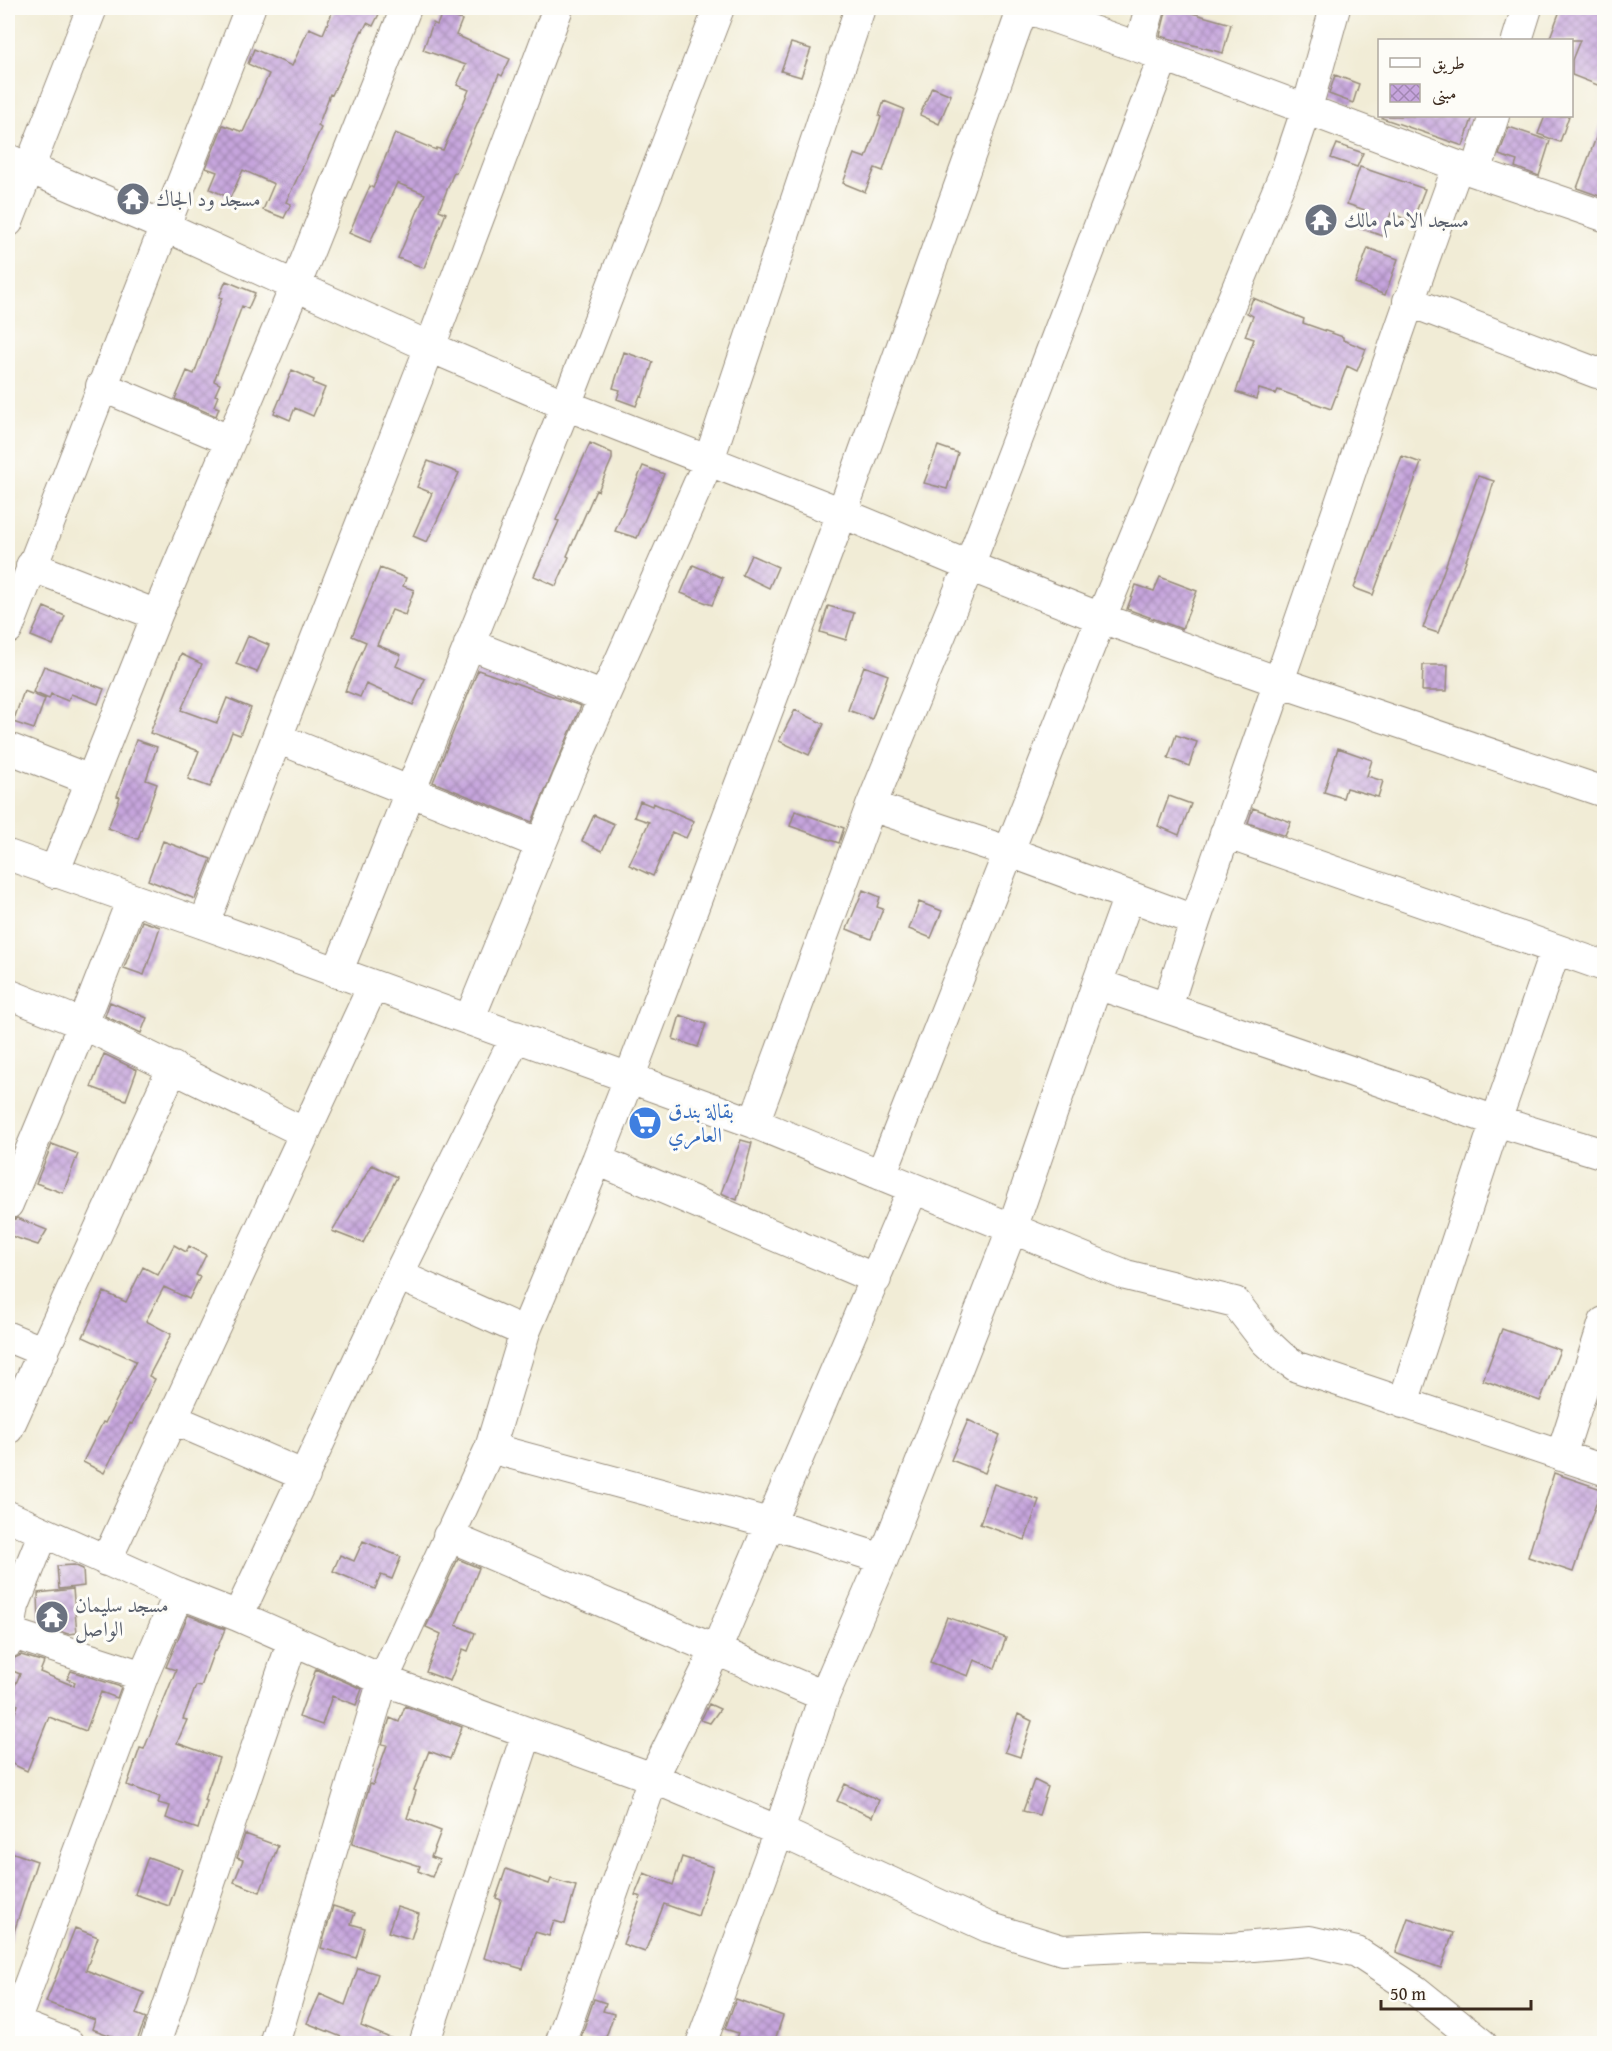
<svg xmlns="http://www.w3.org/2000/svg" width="1612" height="2051" font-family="'Gentium Book Plus',Amiri,serif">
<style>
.building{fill:url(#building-cross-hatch)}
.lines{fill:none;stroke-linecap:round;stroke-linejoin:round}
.minor-casing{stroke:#968b7a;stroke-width:32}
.minor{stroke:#fff;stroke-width:30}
.labels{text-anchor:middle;stroke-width:6;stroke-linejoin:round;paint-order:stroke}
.worship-label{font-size:21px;fill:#5b616d;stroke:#fdfcf7;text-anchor:start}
.shop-label{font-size:21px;fill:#366cbe;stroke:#fdfcf7;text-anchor:start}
</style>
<defs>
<pattern id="building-cross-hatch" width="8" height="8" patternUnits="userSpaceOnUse" patternTransform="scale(1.5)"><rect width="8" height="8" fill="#c6a5dd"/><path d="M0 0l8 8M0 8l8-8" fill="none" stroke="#a287b3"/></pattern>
</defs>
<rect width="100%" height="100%" fill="#fdfcf7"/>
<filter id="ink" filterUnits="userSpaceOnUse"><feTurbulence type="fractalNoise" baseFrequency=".0167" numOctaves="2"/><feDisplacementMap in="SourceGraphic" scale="12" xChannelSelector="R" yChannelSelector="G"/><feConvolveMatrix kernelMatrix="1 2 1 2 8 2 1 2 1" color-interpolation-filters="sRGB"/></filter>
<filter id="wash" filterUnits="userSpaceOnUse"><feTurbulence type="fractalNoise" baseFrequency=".008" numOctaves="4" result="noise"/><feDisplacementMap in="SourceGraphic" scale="24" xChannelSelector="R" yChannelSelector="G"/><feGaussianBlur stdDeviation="1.35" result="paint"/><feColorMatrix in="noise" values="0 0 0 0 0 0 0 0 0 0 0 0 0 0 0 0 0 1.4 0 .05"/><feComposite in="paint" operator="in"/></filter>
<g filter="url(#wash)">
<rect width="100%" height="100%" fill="#f1ecd6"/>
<g id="blocks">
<path class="building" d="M334,8H382L373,26L367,23L363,31L362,30L332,95L330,94L318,126L321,128L286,202L291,204L284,218L263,210L274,184L243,170L230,198L210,189L217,172L206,168L223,125L243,132L269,74L248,64L254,49L292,66L309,28L323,34Z
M1167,8H1174L1231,24L1223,53L1160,36Z
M1561,8H1605V88L1572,75V60L1580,40H1549Z
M442,13L462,20L456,35L510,59L502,76L499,74L456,173L454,172L439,210L446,213L424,268L398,258L425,194L397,183L370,242L349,233L370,186L373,188L395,133L436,150V148L443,150L469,90L457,85L466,65L423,50L433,23L437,25Z
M791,43L811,49L801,77L781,71Z
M1335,75L1359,84L1353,103L1329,94Z
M932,87L951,95L939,124L920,115Z
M884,101L904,109L883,171L875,168L865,192L843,183L854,154L866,158L881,117L879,116Z
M1382,116H1473L1463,146L1382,118Z
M1545,116H1569L1560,142L1538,134Z
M1603,119H1605V198L1577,188Z
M1509,127L1550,141L1539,176L1515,167L1517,161L1499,155Z
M1337,144L1363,153L1357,167L1331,158Z
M1360,167L1425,189L1412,222L1391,213L1383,236L1359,228L1365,210L1347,204Z
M1368,248L1398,259L1385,295L1355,283Z
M226,281L255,293L248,309L242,306L214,381L220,384L215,395L218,396L214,406L219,408L216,416L175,399L187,371L194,374L222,298L219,297Z
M1253,298L1304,319L1303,323L1343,337V340L1366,349L1357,371L1347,366L1331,409L1278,390L1276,394L1259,389L1256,399L1236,392L1254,339L1245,336L1253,316L1247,313Z
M624,352L653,362L642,397L640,396L636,406L617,399L620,390L613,388Z
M292,370L314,380L313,383L325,388L313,416L295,408L290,420L274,413Z
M590,443L612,453V459L598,491L596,490L567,556L569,557L556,586L534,576L559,521L556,520Z
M938,446L958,453L947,489L924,483Z
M1402,456L1421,463L1373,595L1354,588Z
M428,461L459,473L427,542L413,536L432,493L417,487Z
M643,466L664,474L637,538L615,531Z
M1478,476L1494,481L1485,511L1438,633L1423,628Z
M751,555L778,567L769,588L742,575Z
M693,565L723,578L712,605L681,593Z
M380,568L406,578L403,586L414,590L405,615L392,610L377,645L401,655L396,666L425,679L413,705L366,684L360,697L345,691L366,642L352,636Z
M1160,577L1197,591L1182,629L1127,609L1136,585L1154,591Z
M828,606L854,613L846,640L820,632Z
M44,607L65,616L53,645L31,636Z
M248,636L269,645L257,672L236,664Z
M181,654L202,664L181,710L217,723L227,698L251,708L240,735L232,732L210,787L188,779L199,751L150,733Z
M1423,665H1448L1447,691H1422Z
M44,666L104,689L98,704L71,694L68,701L51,694L49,699L33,692Z
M864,666L888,675L872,719L848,710Z
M478,670L581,706L532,822L433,782Z
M24,691L45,699L34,729L13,722Z
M795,710L824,724L809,755L779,741Z
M1176,735L1197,742L1189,766L1168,758Z
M136,740L157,747L146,780L157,784L138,839L108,828L120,797L117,796Z
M1338,748L1372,760L1367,776L1383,781L1378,797L1346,788L1343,798L1324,792Z
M1169,796L1191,804L1179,835L1158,826Z
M640,801L652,806L653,803L694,821L686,838L672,832L653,876L629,865L649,822L634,817Z
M1253,808L1291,822L1285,836L1248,823Z
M795,811L844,828L839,843L790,826Z
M594,815L614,824L602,851L582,841Z
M163,841L211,859L195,899L148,880Z
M863,890L880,897L877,907L883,909L871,939L847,929Z
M919,902L942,911L931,938L909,929Z
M142,921L160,927L144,975L124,968Z
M110,1002L147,1018L141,1033L105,1016Z
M680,1015L706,1024L698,1047L673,1039Z
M104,1054L137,1070L126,1100L91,1087Z
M741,1140L752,1143L737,1200L721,1193Z
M52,1144L78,1154L63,1193L36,1183Z
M372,1165L397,1177L363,1243L332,1231Z
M17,1218L47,1230L38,1245L8,1235L11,1221Z
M174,1245L186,1252L189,1246L206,1255L196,1275L200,1277L189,1299L164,1287L146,1321L171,1334L149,1376L155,1379L132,1424L130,1423L104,1473L83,1462L103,1422L105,1423L136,1361L83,1337L104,1292L126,1302L143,1267L158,1275Z
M1502,1329L1560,1350L1540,1401L1483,1380Z
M968,1420L1000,1435L985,1473L951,1460Z
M1554,1473L1601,1489L1573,1572L1528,1557Z
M994,1484L1039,1500L1025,1540L980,1524Z
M363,1541L401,1557L392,1579L381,1575L375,1589L333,1571L340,1555L354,1561Z
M458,1559L479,1568L456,1625L475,1633L468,1651L463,1649L450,1681L426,1672L441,1634L426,1627Z
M74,1565L83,1569L84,1586L59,1589L57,1566Z
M73,1589L77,1633L68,1634L39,1624L38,1593Z
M188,1615L225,1629L216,1651H214L201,1687L196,1686L183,1719L187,1720L177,1743L219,1758L204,1800L207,1801L198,1829L166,1818L170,1806L158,1803L160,1797L127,1785L140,1748L144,1749L176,1670L166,1667Z
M947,1617L1006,1638L995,1668L974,1660L968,1676L930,1662Z
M21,1655L44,1662L40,1672L74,1686L75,1682L67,1679L71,1671L121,1687L117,1698L101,1692L86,1731L49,1717L27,1771L8,1762V1730L18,1705L8,1702L20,1674L8,1669V1666L10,1660Z
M316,1669L362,1689L356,1705L332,1696L322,1725L299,1717Z
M709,1704L720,1709L710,1723L701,1720Z
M405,1706L462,1727L450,1759L429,1751L414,1790L416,1791L407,1818L441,1831L431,1857L439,1860L432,1877L418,1871L420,1866L352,1844L370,1784L373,1785L387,1745L382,1744L390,1718L399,1722Z
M1018,1714L1032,1721L1020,1757L1005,1752Z
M1034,1780L1048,1787L1039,1815L1023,1811Z
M845,1784L879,1800L872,1817L837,1801Z
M245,1834L278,1846L260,1892L234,1882L243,1860L237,1858Z
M8,1851L37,1861L11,1941H8Z
M148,1857L182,1869L169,1906L135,1894Z
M682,1857L713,1867L698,1916L664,1904L645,1952L623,1944L641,1897L635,1895L644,1873L673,1885Z
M506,1869L549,1884L551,1879L576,1886L565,1924L554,1921L549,1936L535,1932L523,1969L484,1958L501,1900L496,1898Z
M333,1906L355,1913L351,1924L365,1928L356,1958L321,1948Z
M397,1907L419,1914L411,1939L388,1932Z
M1408,1918L1453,1933L1441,1968L1396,1952Z
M75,1928L98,1937L86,1970L144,1993L136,2014L146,2018L136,2043H131L92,2029L95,2020L46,2002Z
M358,1968L378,1974L361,2026L402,2043H356L307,2023L320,1994L345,2005Z
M594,1999L606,2003L603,2011L614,2014L604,2043L581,2037Z
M736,1999L783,2016L774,2043H746L735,2040L738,2033L725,2029Z"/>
</g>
</g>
<g filter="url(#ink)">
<use href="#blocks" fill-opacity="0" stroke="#968b7a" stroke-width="1.5"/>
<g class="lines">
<g class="minor-casing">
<path id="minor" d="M1026,8L1164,56L1458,166L1604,216
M1517,40L1527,8
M1139,47L1150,8
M8,159L164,226L430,347L566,405L842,513L969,566L1101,618L1279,682L1604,792
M1476,172L1494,116
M8,222L92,8
M1408,301L1597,373L1604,371
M101,386L229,440
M31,566L157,615
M8,629L250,8
M469,644L604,697
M277,738L541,844
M8,748L90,780
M871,806L1010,852L1194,920
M1225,833L1604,966
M8,855L204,924L754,1123L1126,1275L1235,1302L1265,1341L1281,1356L1297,1367L1604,1470
M54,873L157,615L295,287L406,8
M204,924L430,347L558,8
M337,973L566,405L719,8
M1097,984L1496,1121L1604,1154
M8,994L83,1024L305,1133
M1167,1008C1201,897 1242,790 1279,681C1339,509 1395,336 1458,166
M469,1020L568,778L709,460L860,8
M754,1123L871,806L969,566L1164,56
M597,1160L876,1279
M881,1175L1101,618L1287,167L1307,108L1335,8
M8,1204L83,1024L132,899
M398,1275L525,1332
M8,1337L44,1352
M1403,1403L1496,1121L1555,951
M173,1419L305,1476
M8,1429L173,1067
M490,1448L769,1523L883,1559
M1561,1456L1604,1322
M8,1516L179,1593L238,1616L383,1680L653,1778L779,1831L988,1927L1062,1950L1146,1946L1231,1948L1310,1941L1357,1952L1415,1990L1482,2044
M448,1536L824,1696
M106,1561L373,986
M238,1616L398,1275L516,1036
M10,1633L143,1676
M8,1643L14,1606L43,1534
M8,2020L69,2044
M8,2041L143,1676L179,1593
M155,2044L293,1640
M274,2044L383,1680L490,1448L525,1332L597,1160L630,1076L842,513L1023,8
M424,2044L527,1733
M560,2044L653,1778L716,1650L913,1189
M701,2044L779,1831L824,1696L883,1559L1012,1229L1097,984L1129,896"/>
</g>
<use href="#minor" class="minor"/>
</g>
</g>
<defs>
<g id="temple-disc" transform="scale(1.725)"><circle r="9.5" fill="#6b7280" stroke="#fdfcf7"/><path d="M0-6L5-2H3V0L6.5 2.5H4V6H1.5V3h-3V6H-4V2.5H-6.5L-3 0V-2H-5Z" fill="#fff"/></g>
<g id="supermarket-disc" transform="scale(1.725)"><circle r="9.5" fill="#3f7fe0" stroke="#fdfcf7"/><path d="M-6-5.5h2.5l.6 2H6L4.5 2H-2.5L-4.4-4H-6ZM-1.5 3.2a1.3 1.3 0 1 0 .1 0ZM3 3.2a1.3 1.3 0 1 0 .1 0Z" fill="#fff"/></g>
</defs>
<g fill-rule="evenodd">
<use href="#temple-disc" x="133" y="199"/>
<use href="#temple-disc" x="1321" y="220"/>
<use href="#supermarket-disc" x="645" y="1123"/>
<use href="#temple-disc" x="52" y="1617"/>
</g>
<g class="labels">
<g class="worship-label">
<text x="156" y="206">مسجد ود الجاك</text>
<text x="1344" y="227">مسجد الامام مالك</text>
<text x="75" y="1612">مسجد سليمان<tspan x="75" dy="24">الواصل</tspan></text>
</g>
<g class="shop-label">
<text x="668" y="1118">بقالة بندق<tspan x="668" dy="24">العامري</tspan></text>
</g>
</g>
<rect width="1612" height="2051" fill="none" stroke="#fdfcf7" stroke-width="30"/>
<rect x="1378" y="39" width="195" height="78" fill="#fdfcf7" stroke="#afa8a0" stroke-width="1.5"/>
<rect x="1390" y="58" width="30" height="9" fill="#ffffff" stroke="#afa8a0" stroke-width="1.5"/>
<text x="1432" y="69" font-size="18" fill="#3b2a1e">طريق</text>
<rect x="1390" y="84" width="30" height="18" fill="url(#building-cross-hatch)" stroke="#afa8a0" stroke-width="1.5"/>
<text x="1432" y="99" font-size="18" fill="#3b2a1e">مبنى</text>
<path d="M1381 2000v9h150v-9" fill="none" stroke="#3b2a1e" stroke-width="3"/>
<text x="1390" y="2000" font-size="18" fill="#3b2a1e" stroke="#fdfcf7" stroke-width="4.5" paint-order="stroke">50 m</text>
</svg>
